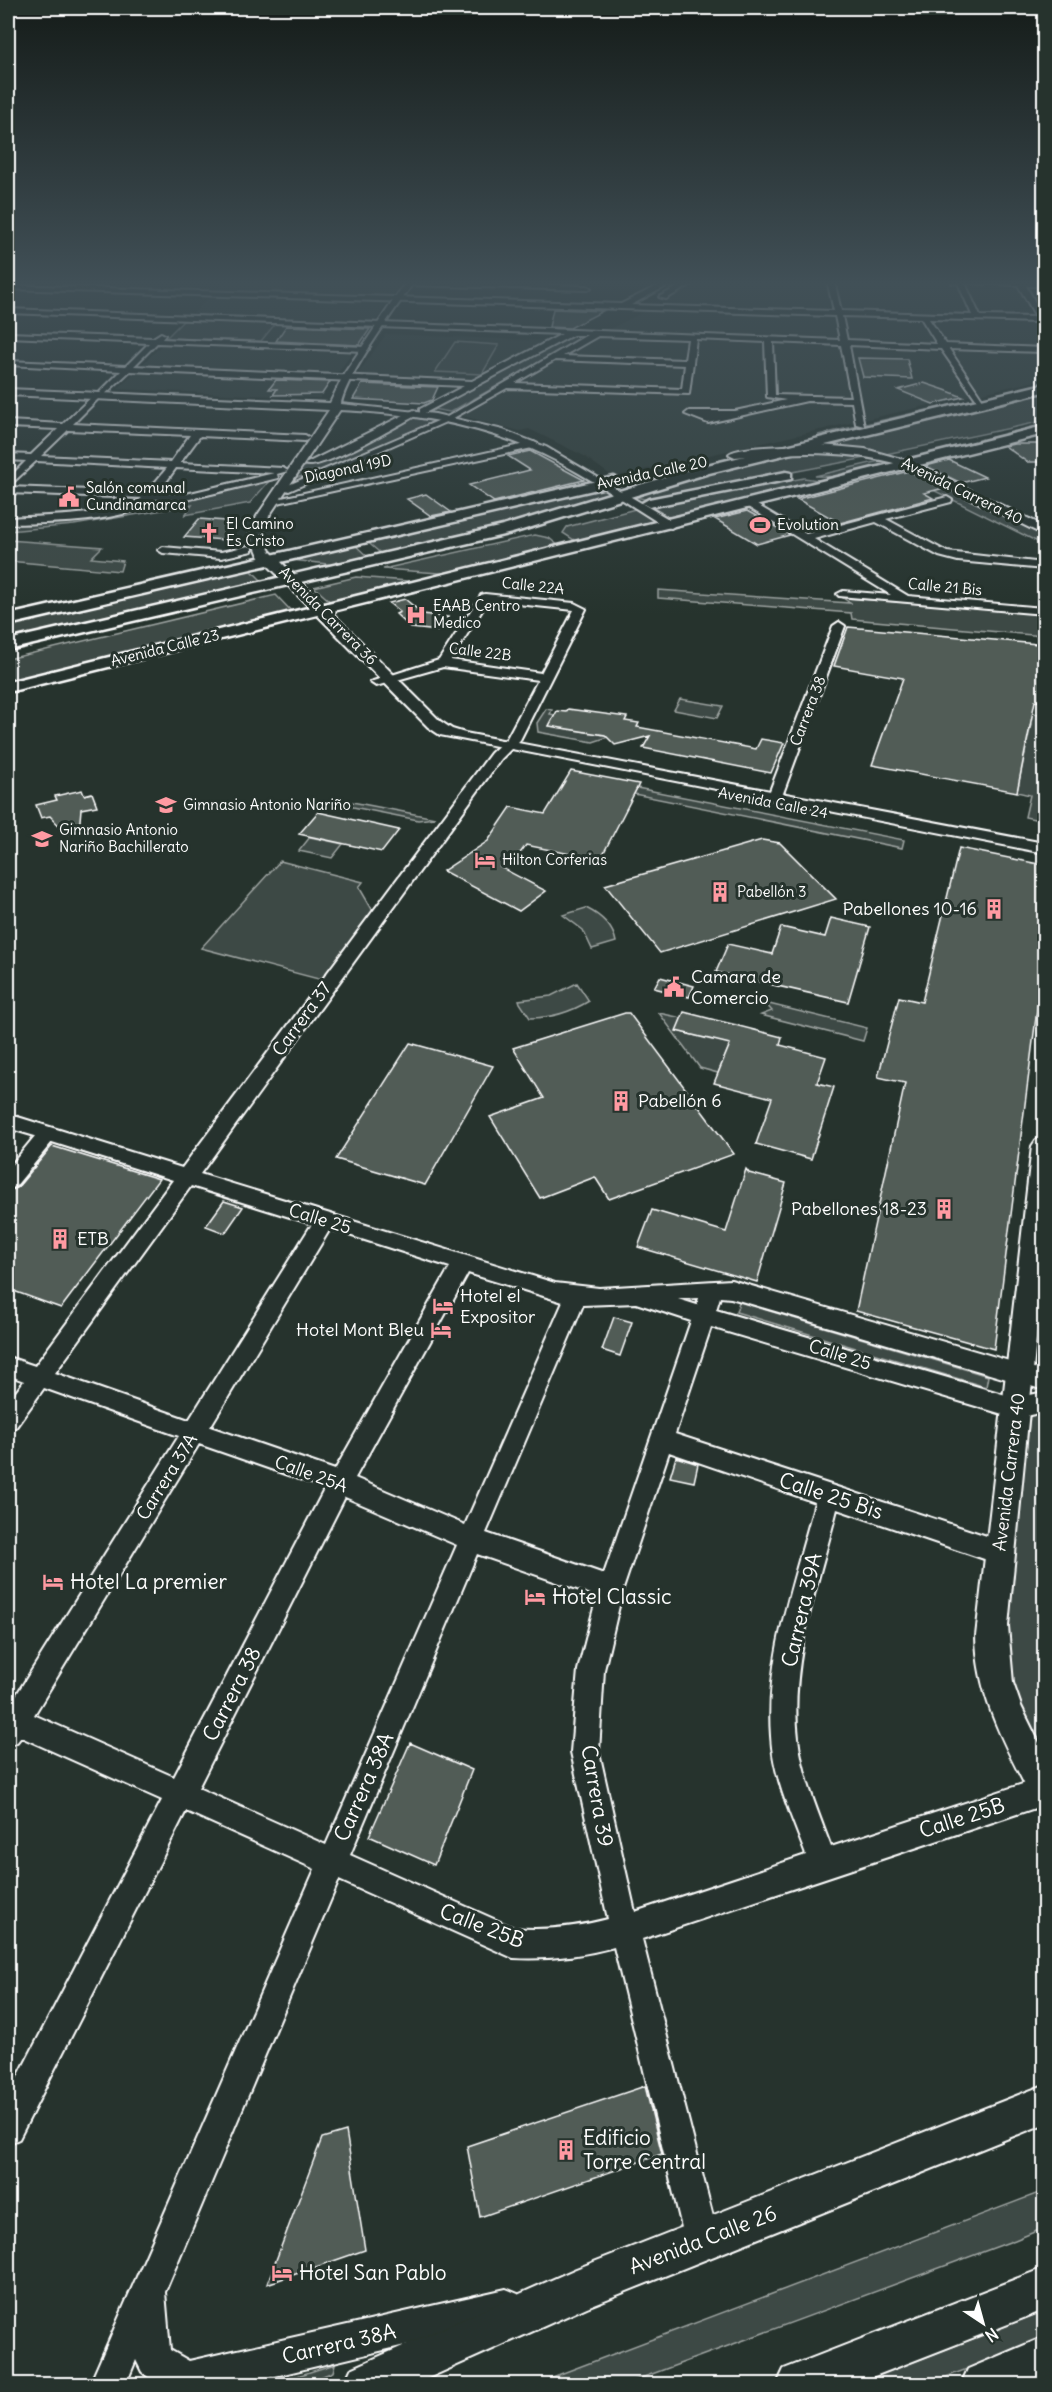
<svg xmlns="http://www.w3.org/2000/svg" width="1052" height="2392" font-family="Delius,sans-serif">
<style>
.built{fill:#333f3a}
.green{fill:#3e4944;stroke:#9ea4a2;stroke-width:1.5}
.building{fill:#515c57;stroke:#fff;stroke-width:1.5}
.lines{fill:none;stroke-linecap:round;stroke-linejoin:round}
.minor-casing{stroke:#fff;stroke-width:4}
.major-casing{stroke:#fff;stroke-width:4}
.highway-casing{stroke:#fff;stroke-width:5}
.minor{fill:#26332d;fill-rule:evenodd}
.major{fill:#26332d;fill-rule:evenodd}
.highway{fill:#26332d;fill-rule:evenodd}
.labels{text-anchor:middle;stroke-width:6;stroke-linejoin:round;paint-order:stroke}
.far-street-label{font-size:15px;fill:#fff;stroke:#26332d}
.far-poi-label{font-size:15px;fill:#fff;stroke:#26332d;text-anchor:start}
.poi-label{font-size:18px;fill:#fff;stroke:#26332d;text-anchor:start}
.street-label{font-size:18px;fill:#fff;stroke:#26332d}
.near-street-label{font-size:21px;fill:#fff;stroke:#26332d}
.near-poi-label{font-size:21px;fill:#fff;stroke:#26332d;text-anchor:start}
</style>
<rect width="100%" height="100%" fill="#26332d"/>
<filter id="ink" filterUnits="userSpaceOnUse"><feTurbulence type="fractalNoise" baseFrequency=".0167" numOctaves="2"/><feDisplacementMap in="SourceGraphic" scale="12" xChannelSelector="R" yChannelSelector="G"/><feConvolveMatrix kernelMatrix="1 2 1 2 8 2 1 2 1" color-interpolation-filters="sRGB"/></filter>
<g filter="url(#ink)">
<path class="built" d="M226,280H404L320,398L118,389Z
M703,280H1044V319L656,306Z
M649,309L1044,323V379L613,477L584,456L529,429L520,431L459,415L598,335Z
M386,334L546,341L472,380L357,375Z"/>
<path class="green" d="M184,320L276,323L261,341L166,338Z
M573,334L589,335L450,412L432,409Z
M455,342L499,345L482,374L435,372Z
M1044,391V421L886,454L852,447L817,446Z
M970,400L974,402L832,435H818Z
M414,417L435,421L317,474L292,478L298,469L340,454Z
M807,451L876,456L662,497L644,499L628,495L771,456Z
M888,459L902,465L847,477L815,476Z
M907,467L1044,534V545L909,478L890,471Z
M804,478L832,482L674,520L650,506Z
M271,479L250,503L185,515L192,505L74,525L8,531V523L126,511L145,508L152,501L195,499Z
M600,485L612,494L546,516L385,557L365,540Z
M639,508L662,523L577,542L563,533L567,527Z
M535,535L549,538L560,547L453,574L383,569Z
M8,540L102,547L91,558L123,561L120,571L8,561Z
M353,543L371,560L345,566L283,559Z
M248,567L265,584L8,642V622Z
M356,577L421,582L332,603L314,587Z
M658,590L850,603L843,598L1044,613V636L852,619L851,613L658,598Z
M276,595L294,614L8,684V659Z
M680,699L723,706L717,718L674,710Z
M1001,707L1044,715V821L1025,817L1030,795L1017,792L1031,724L998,718Z
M546,709L552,710L550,714L555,715L549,726L605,735L608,737L593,742L538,732L537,723Z
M637,788L904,840L902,848L634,794Z
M347,801L435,818L418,820L343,805Z
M310,837L343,844L332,858L299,851Z
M280,861L363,882L359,887L373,911L322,980L201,948Z
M586,908C600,915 613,926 616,942L592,949L583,930L563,915Z
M577,983L589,1001C571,1012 551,1018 530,1018L520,1003L519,1000L551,996Z
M765,1003L867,1028L863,1041L761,1015L772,1011Z
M659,1013L682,1018L677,1031L712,1040L720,1021L738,1025L718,1073L700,1068Z
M1044,1243V1360L1032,1356Z
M739,1302L988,1376L986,1387L736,1312Z
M1044,1410V1754L1012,1688L1003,1645L1030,1416Z
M1044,2191V2228L1015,2240L625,2384H534Z
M1044,2311V2339L1032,2344L928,2384H858Z
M335,2364L333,2372L303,2384H272Z"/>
<path class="building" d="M553,309L603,311L570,328L549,327Z
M286,326L370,329L359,345L276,341Z
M858,358L907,359L912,379L863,377Z
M276,380L330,382L322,394L273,395L277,389H269Z
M924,383L945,390L963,397L933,404L898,390Z
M362,384L438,387L432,400L424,403L353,399Z
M1014,444H1038L1044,454V462H1027L1005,446Z
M530,451L584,480L494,502L469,485L530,470L508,456Z
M949,460L985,477L961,483L926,466Z
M909,471L944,488L924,493L933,498L840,523L797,499Z
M426,494L451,512L431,516L407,499Z
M747,511L790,535L757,544L715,519Z
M199,519L239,522L225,540L184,537Z
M405,599L423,614L448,617L438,631L411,628L396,614L400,612L389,603Z
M848,627L1038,644L1044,648V702L1035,701L1017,792L872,765L903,678L834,666Z
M568,709L627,717L625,721L639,723L637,727L756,749L761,739L784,743L771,773L643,748L650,736L615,745L605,735L549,726L557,711L566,712Z
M571,771L639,784L600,860L526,845L521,852L500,867L546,891L519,911L443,871L488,841L511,807L545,814Z
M82,790L84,795L92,793L97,806L81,809L79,832L68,835L50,816L41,818L36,805L57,800L55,796Z
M318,812L399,830L382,852L299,834Z
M762,840L780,843L836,899L660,953L605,885Z
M959,848L1044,865V954L994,1349L856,1311L905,1083L878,1077L899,997L922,1002Z
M831,918L870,927L848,1002L716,972L728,944L772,954L781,927L825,937Z
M660,977L694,986L689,997L654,988Z
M684,1012L782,1037L780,1045L826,1057L817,1083L834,1087L811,1159L756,1144L772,1098L714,1083L730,1044L676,1031Z
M625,1013H629L734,1154L609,1199L595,1177L540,1198L490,1117L544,1098L513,1048Z
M410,1043L493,1066L425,1185L336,1159Z
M52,1146L159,1179L61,1308L8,1289V1191L17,1188Z
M746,1169L749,1173L786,1183L757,1282L638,1247L652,1210L726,1232Z
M224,1201L243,1207L225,1233L206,1226Z
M614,1317L632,1322L620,1356L602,1350Z
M676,1457L698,1464L694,1482L670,1477Z
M410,1743L472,1770L434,1865L369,1836Z
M645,2086L662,2154L480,2217L467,2146Z
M346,2131L365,2250L267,2284L322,2138Z"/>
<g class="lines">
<g class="minor-casing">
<path id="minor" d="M669,280H678L631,305L834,311L827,280H834L841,311L972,315L958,283H952V280L1044,282V286H1026L1044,318V327L1039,322L929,319L946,344L1044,348V352L949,349L985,403L981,406L941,349L849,345L864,426L856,424L852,402L807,401L708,423L685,414L689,411H735L786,400L767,397L765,342L696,339L689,394L507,388L448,421L289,491L286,490V486L447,417L587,335H573L423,414L420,413V409L464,386L130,371L104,395L100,392L121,371L8,365V361L126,366L149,343L8,337V333L153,338L161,333L165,335L162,339L365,347L369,349L365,351L157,343L134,366L472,381L562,334L8,313V309L840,340L835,316L8,289V285L621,304ZM965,283L1018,285L1036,317L980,316ZM842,316L921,318L937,344L847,340ZM598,336L688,339L685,360L563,356ZM773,342L841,345L851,397L775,395ZM555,360L685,365L682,389L515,383Z
M690,280H699L666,299L659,297Z
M409,281L587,286L591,288L587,290L406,285Z
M96,393L99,398L73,424L305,435L310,438L305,441L200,436L180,463L283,468L288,471L277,474L278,478L186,500L153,499C129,524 42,523 8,524V518C38,516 121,516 142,498L8,493V487L147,492L167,468L36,461L8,487V479L26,461L8,460V454L31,455L58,429L8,427V421L63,424ZM68,430L190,435L171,462L41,456ZM176,468L274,473L186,494L158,493Z
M414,410L418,413L417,415C400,424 318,473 305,464Z
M534,442L539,445L537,447L273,504L268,501Z
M947,497L952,500L951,502L886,519L947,552L1044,563V569L958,561L939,556L876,522L814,539L908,596L1044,608V614L839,596L837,594L843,591L891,595L743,504L752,502L806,534Z
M248,546L252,547V551L221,558L163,553L158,550L163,547L221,552Z
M485,594L574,603L586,609L520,740L501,759L200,1174L555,1283L599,1288L731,1280L1044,1371V1390L731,1298L720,1297L716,1310L1016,1398L1044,1392V1412L1016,1418L711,1327L675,1434L999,1540L1008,1544L1011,1552L1008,1560L999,1564L837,1509C819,1582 789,1661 798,1738C802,1775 818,1812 831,1847L1044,1777V1805L642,1939L719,2240L714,2252L702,2257L690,2252L685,2240L614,1947C581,1956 548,1960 513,1958L339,1880L165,2292L170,2350L189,2361L506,2289L518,2294L523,2306L518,2318L242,2384H157L142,2372L136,2360L126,2384H90L315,1869L186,1811L19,2139L8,2144V2096L162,1800L21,1737L17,1742L8,1746V1704L10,1705L179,1436L44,1388L16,1427L8,1430V1403L24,1381L8,1375V1357L35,1366L173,1180L52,1142L15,1187L8,1189V1169L35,1136L8,1128V1114L182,1168L491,753L507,738L538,680L443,667L376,686L370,682L439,660L481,595ZM488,601L574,610L541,673L451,660ZM191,1186L312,1224L189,1420L55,1373ZM330,1229L450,1267L335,1470L210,1427ZM468,1273L563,1302L465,1525L355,1478ZM699,1298L697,1305L678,1299ZM636,1303L691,1321L604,1574L486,1533L583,1305ZM199,1444L325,1488L174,1777L34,1715ZM669,1452L815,1502C796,1577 765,1657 771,1736C773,1777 792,1817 806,1855L635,1912L599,1752L604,1670L623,1589ZM345,1497L457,1545L326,1845L198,1788ZM477,1554L597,1596L578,1670L571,1752L608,1919C577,1927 546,1931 514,1928L350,1855Z
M839,622L845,626L782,796L775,800L770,799L768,796L833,626Z"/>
</g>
<g class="major-casing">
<path id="major" d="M407,280H415C397,308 346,375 341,404L435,414L503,430L546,447L677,524L671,528L666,527C626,503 578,469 536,451C475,423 406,413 340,410L269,516L262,534L270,551L440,721L452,729L465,733L1044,843V853L440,735L428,727L259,556L250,534L257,516L329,410L8,395V389L330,403L344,374Z
M822,445L865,449L912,462L1044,526V535L904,466C848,449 793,452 735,457L729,454C740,445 805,446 822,445Z
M1044,1137V1257L1008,1626L1013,1683L1021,1706L1044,1753V1804L1032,1799C1006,1747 977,1697 976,1636L1032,1146L1036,1140Z
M1044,2085V2124L587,2307L415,2384H344L351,2369L576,2269Z
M1044,2268V2310L854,2384H777L784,2369Z
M1044,2337V2381L1035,2384H961L968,2369Z"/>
</g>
<g class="highway-casing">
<path id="highway" d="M1044,384V392L709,473L512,533L8,650V640L503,526L699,467Z
M1044,426V434L8,692V682Z
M786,472L791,473V479L649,507L642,503L649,499Z
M614,477L621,481L619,484L8,625V615Z"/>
</g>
<use href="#minor" class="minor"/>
<use href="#major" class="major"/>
<use href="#highway" class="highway"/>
</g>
</g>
<linearGradient id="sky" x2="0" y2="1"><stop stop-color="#151c19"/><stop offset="0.46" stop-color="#415057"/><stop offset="1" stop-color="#415057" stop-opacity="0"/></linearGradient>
<rect width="1052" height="615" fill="url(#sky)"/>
<defs>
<g id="civic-bare" transform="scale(1.62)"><path d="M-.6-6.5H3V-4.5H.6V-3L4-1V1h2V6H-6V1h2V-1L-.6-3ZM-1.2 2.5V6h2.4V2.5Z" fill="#ff9aa2" stroke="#26332d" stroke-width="2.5" paint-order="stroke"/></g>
<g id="stadium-bare" transform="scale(1.62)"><path d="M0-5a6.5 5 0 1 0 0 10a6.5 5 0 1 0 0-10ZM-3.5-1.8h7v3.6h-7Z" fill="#ff9aa2" stroke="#26332d" stroke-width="2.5" paint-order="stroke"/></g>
<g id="church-bare" transform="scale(1.62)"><path d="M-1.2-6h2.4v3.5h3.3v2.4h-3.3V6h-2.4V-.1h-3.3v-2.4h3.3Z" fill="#ff9aa2" stroke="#26332d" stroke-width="2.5" paint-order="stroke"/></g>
<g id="hospital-bare" transform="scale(1.62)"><path d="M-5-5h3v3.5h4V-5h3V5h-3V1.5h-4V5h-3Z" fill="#ff9aa2" stroke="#26332d" stroke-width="2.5" paint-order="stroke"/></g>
<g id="school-bare" transform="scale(1.62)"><path d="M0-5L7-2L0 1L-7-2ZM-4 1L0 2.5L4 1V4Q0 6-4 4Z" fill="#ff9aa2" stroke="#26332d" stroke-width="2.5" paint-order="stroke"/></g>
<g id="university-bare" transform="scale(1.62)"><path d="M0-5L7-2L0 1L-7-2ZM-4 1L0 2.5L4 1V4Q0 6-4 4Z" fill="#ff9aa2" stroke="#26332d" stroke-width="2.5" paint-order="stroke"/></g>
<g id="hotel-bare" transform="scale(1.62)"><path d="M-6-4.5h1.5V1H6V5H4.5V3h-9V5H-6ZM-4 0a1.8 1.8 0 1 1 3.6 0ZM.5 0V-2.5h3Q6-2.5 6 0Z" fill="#ff9aa2" stroke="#26332d" stroke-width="2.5" paint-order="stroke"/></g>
<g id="building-bare" transform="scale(1.62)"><path d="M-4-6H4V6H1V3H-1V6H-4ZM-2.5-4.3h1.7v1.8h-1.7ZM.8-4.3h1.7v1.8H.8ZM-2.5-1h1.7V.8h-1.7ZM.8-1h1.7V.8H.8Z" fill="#ff9aa2" stroke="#26332d" stroke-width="2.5" paint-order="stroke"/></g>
</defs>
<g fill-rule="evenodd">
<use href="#civic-bare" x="69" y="497"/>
<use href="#stadium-bare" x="760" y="525"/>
<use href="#church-bare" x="209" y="533"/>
<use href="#hospital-bare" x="416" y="615"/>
<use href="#school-bare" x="166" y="805"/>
<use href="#university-bare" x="42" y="839"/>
<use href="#hotel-bare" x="485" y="860"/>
<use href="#building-bare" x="720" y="892"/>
<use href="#building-bare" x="994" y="909"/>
<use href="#civic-bare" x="674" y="987"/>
<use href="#building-bare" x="621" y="1101"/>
<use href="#building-bare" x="944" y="1209"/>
<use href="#building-bare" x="60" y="1239"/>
<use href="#hotel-bare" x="443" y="1306"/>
<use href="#hotel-bare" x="441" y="1330"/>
<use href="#hotel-bare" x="53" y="1582"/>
<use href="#hotel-bare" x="535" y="1597"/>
<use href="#building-bare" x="566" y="2150"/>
<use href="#hotel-bare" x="282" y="2273"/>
</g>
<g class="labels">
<g class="far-street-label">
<text transform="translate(348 469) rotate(-12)" y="5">Diagonal 19D</text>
<text transform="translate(652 473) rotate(-12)" y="5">Avenida Calle 20</text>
<text transform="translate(962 491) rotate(26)" y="5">Avenida Carrera 40</text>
<text transform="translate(533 586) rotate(6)" y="5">Calle 22A</text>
<text transform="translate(945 587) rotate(5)" y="5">Calle 21 Bis</text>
<text transform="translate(328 616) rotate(45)" y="5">Avenida Carrera 36</text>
<text transform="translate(165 648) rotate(-14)" y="5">Avenida Calle 23</text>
<text transform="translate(480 652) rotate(7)" y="5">Calle 22B</text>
<text transform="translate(808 711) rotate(-69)" y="5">Carrera 38</text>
<text transform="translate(773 803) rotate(11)" y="5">Avenida Calle 24</text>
</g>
<g class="far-poi-label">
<text x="86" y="493">Salón comunal<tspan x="86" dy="17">Cundinamarca</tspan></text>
<text x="226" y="529">El Camino<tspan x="226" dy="17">Es Cristo</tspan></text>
<text x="777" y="530">Evolution</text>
<text x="433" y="611">EAAB Centro<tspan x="433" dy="17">Medico</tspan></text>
<text x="183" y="810">Gimnasio Antonio Nariño</text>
<text x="59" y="835">Gimnasio Antonio<tspan x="59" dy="17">Nariño Bachillerato</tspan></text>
<text x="502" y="865">Hilton Corferias</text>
<text x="737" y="897">Pabellón 3</text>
</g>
<g class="poi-label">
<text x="977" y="915" text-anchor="end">Pabellones 10-16</text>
<text x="691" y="983">Camara de<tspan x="691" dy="21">Comercio</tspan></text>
<text x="638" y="1107">Pabellón 6</text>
<text x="927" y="1215" text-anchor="end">Pabellones 18-23</text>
<text x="77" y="1245">ETB</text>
<text x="460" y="1302">Hotel el<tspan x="460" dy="21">Expositor</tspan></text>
<text x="424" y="1336" text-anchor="end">Hotel Mont Bleu</text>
</g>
<g class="street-label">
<text transform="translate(302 1019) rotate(-54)" y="6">Carrera 37</text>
<text transform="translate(320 1219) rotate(17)" y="6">Calle 25</text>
<text transform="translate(840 1355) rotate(17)" y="6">Calle 25</text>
<text transform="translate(1009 1472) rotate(-83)" y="6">Avenida Carrera 40</text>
<text transform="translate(311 1474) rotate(20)" y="6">Calle 25A</text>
<text transform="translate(167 1477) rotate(-58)" y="6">Carrera 37A</text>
</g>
<g class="near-street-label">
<text transform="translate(831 1496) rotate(18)" y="7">Calle 25 Bis</text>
<text transform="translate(802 1610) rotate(-77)" y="7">Carrera 39A</text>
<text transform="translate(232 1694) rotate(-63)" y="7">Carrera 38</text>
<text transform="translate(364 1787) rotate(-66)" y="7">Carrera 38A</text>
<text transform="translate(597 1796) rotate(80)" y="7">Carrera 39</text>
<text transform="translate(962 1818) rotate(-18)" y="7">Calle 25B</text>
<text transform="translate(482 1926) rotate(21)" y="7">Calle 25B</text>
<text transform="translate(703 2240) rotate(-21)" y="7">Avenida Calle 26</text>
<text transform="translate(339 2344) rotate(-13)" y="7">Carrera 38A</text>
</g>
<g class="near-poi-label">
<text x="70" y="1589">Hotel La premier</text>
<text x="552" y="1604">Hotel Classic</text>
<text x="583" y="2145">Edificio<tspan x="583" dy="24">Torre Central</tspan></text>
<text x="299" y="2280">Hotel San Pablo</text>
</g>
</g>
<rect width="1052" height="2392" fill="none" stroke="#26332d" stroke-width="30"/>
<rect x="15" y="15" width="1022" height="2362" fill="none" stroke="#fff" stroke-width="2" filter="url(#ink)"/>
<g transform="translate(983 2323) rotate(144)" stroke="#26332d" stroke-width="4.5" paint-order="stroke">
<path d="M0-4.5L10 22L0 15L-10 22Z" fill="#ffffff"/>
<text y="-9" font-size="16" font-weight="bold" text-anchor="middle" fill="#ffffff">N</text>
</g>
</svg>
